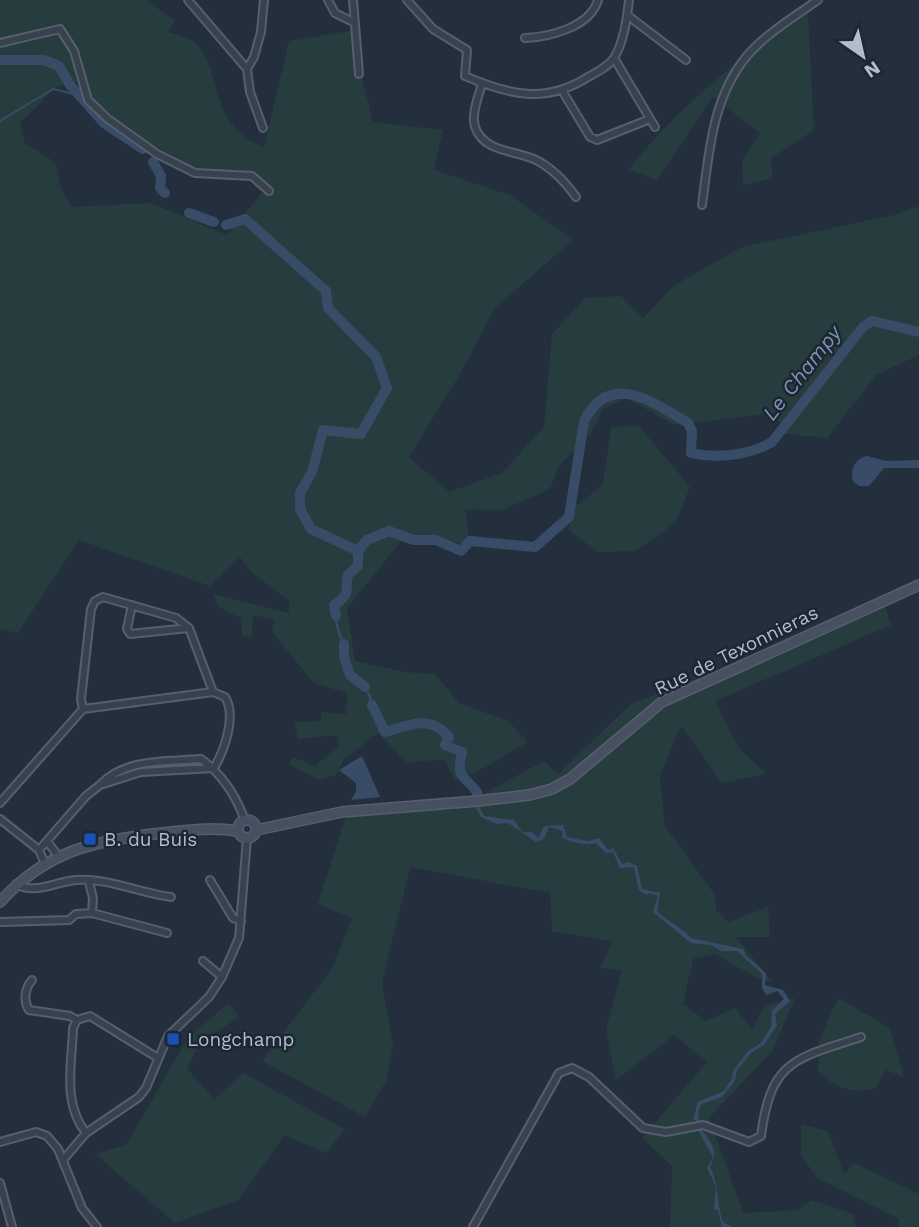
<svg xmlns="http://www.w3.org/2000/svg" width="919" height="1227" font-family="'Work Sans',sans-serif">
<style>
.green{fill:#263c3f;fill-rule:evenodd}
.water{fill:#394c67}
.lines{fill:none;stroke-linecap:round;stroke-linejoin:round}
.stream{stroke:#394c67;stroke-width:2}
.river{stroke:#394c67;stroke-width:10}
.street-casing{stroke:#565f6c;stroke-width:10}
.secondary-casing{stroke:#565f6c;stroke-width:12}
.street{stroke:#38414e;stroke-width:6}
.secondary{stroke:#465061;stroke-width:9}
.transit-dot{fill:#1a4fb4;stroke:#1d2633;stroke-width:2.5}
.labels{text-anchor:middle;stroke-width:5;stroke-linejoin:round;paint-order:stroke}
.street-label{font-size:19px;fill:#b4bcc9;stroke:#1d2633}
.poi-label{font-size:19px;fill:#b4bcc9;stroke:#1d2633;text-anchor:start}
.water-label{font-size:21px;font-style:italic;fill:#7c92b1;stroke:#1d2633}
</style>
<rect width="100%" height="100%" fill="#242f3e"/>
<path class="green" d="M0,0H146L175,21L168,32C175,34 183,36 189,39C226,59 202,124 264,147L289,41L350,31L373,122L443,130L434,170L510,195L573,240L495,308L460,374L409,457L449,492L502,473L544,427L552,334L585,298L621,296L643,318L675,285L742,247L894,215L919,206V355L876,375L827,438L786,434L774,413L675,425L626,398L603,409L590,435L559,466L550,489L502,510L465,509L470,545L407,534L347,608L355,661L404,672L435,674L459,703L508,721L528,742L475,773L455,780L444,759L407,763L378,733L345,758L336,775L319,780L288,764L293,757L315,766L339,746L338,735L298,739L294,722L321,721V712L346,714L347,693L314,683L272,632L274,620L254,615L251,639L242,635L241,618L218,607L213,594L289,613V601L249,570L240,557L210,586L79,540L18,633L0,629ZM84,81L95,103L143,139L197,170L251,171L266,188L227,235L151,203L71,207L61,188L56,163L25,143L20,123L56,87Z
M808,13L814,130L771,158L772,178L743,185L742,161L760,133L713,97L657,180L629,169C678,107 741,55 808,13Z
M639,426L690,487L676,522L636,551L597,552L568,529L576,506L603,485L611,427Z
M885,605L891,625L715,701L739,748L766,774L722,783L681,726L660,775L665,826L715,895L716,910L728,922L768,907L770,937H736L773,983L753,976L715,954L693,959L683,1004L706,1021L735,1008L752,1029L765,1005L795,998L773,1050L709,1118L743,1213L799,1210L811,1200L853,1214L856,1227H670L672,1166L642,1138L707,1062L674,1035L616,1080L606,1029L622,970L600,968L612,941L552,931L550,893L410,867L382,983L393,1045L386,1081L365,1117L262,1061L333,967L352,918L318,904L349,806L453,810L544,761L558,774L631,704Z
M838,998L890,1028L904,1077L886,1070L875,1089C848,1093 837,1089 818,1071L819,1041Z
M229,1003L239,1017L200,1043L187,1069L215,1099L243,1073L345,1129L326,1153L285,1135L238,1200L175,1223L95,1154L126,1145L189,1036Z
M801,1124L828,1131L844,1174L854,1163L919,1194V1227H897L899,1219L817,1178L801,1155Z"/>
<path class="water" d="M324,427L334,430H323L320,434L314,467L300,493V509L311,529L358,551V566C351,574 344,576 349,588L346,597L334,605C336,618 340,637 347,647C340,687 376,678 372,709L386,732C412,725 426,711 449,737L445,745L460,749L462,752C460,766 456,781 473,787L477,795L466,786L455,770L460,750L443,747L446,735C440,731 432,725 426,723C410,719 397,736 382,733L383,727L370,711C370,700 369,692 360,683H354C345,671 343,661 345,647C338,638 332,615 333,603L344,595L348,586L344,581L347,571L357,566C354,558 356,553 348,547C328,532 288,534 298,493C301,482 310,474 314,463C318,451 313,436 324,427Z
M867,456L886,461L919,460V468H884L869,486H859L853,481C850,468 855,459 867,456Z
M362,756L380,797L351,800L356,792V783L339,770Z
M478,804L484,816L514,820L522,832H532L538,838L544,826L563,825L567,837L588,841L599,838L608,850L613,848L622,864L628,862L637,866L642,889L660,893L657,911C668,922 680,926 691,938L743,949L746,956L766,973L765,985L783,990L790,1001L775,1014L777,1025L764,1045L751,1053L737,1070L735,1081L722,1097L701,1104L698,1112L699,1122L693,1119L698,1102L724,1091L732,1078L733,1071L748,1051L761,1043L771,1027L772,1010L784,999L777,991L767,995C759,988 763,983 762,974L737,951H722L711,945L691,943L653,912L658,896L649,893L646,895L639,890L634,867L620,868L613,852L606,853L596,843C585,846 573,843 562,837L563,831L549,827L544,839L536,842L508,823L497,824L481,817L476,808Z
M701,1129C711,1143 719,1150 710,1167C720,1186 716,1202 723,1222L732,1227H722L718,1210H714L716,1187L707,1168L713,1157L698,1130Z"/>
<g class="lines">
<path class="stream" d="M0,121L53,89L78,95"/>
<path class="river" d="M0,60H44L59,66L70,85L104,123L143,149
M153,162L161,176L160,188L165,193
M189,213L214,222
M226,225L245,219L326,291L328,308L376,357L387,388L361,434L323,430L312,472L300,493V509L311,529L358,551L367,540L389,531L414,540H436L461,551L470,541L535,547L569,517L584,421C610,370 653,402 688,423L692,431L691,453C717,459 750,455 772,442L863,327L872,321L919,332
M336,616L334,605C353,592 344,592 348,575L358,566V551
M344,644V657L350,675L365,687
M372,705L385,732C410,725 429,714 449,737L445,745L462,752C456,779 463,774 477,792V799"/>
<g class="street-casing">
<path id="street" d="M188,0L247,69
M328,0L335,13L353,22
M353,0L359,74
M407,0L433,29L467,50L465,76C509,95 546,104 588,77C597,72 608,67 614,58C624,42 627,18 629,0
M627,15L686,60
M525,38C550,37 590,27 598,0
M0,43L60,29L74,51L88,100L108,119L157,154L195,173L252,176L269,191
M614,58L655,127
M482,83C479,96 471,113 475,127C484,153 516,150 536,160C552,168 566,183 576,197
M563,92L590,137L597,140L650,119
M263,128L250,92L247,69L254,57L261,32L264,0
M702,205C709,153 712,99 746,57C764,35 794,17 818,0
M132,605L127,629L130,634L189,628
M83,709L81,699L91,609L95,601L103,597L176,618L189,628L213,692
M214,768L141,772L100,785C125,758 166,762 201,759C223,775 236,795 245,821
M0,803L83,709L213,692L225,697C237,716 224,751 214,768
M0,819L39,850L45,864
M47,841L58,856
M39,850L86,796L100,785
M210,880L233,918L241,921
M89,882L93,898L92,913
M16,884C33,894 52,884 69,881C103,875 138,893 171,897
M0,922L69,920L76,914L92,913L167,933
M203,961L222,977
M32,980C25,988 23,1001 29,1010L70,1016L77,1020
M86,1133C62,1103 72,1064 73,1028L77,1020L90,1016L158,1058
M0,1142L36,1132L47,1136L58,1149L82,1208L97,1227
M63,1160L86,1133L139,1097L146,1088L168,1036L209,997L222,977L239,938L247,838
M0,1183L12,1227
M473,1227L559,1073L572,1068L589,1077L643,1128L666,1132L703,1125L749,1142L761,1136C771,1060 794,1059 861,1037"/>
</g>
<g class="secondary-casing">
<path id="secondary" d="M238 829a9 9 0 1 1 18 0a9 9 0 1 1-18 0Z
M256,830L342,812L477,801L529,795L552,789L570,779L662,702L919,585
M0,902C47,850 96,840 163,833C188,830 213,827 238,831"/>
</g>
<use href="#street" class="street"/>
<use href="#secondary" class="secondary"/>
</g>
<g class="transit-dot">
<rect x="83" y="832" width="14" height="14" rx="3.5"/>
<rect x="166" y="1032" width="14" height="14" rx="3.5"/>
</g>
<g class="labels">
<g class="street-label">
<text transform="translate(736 650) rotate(-26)" y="7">Rue de Texonnieras</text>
</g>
<g class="poi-label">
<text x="104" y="846">B. du Buis</text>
<text x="187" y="1046">Longchamp</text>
</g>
<g class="water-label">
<text transform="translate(802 373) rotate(-52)" y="7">Le Champy</text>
</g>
</g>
<g transform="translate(863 56) rotate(146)" stroke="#1d2633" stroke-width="5" paint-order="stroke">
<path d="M0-5L12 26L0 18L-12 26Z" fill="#b4bcc9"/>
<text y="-10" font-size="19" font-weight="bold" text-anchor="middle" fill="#b4bcc9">N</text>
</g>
</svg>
